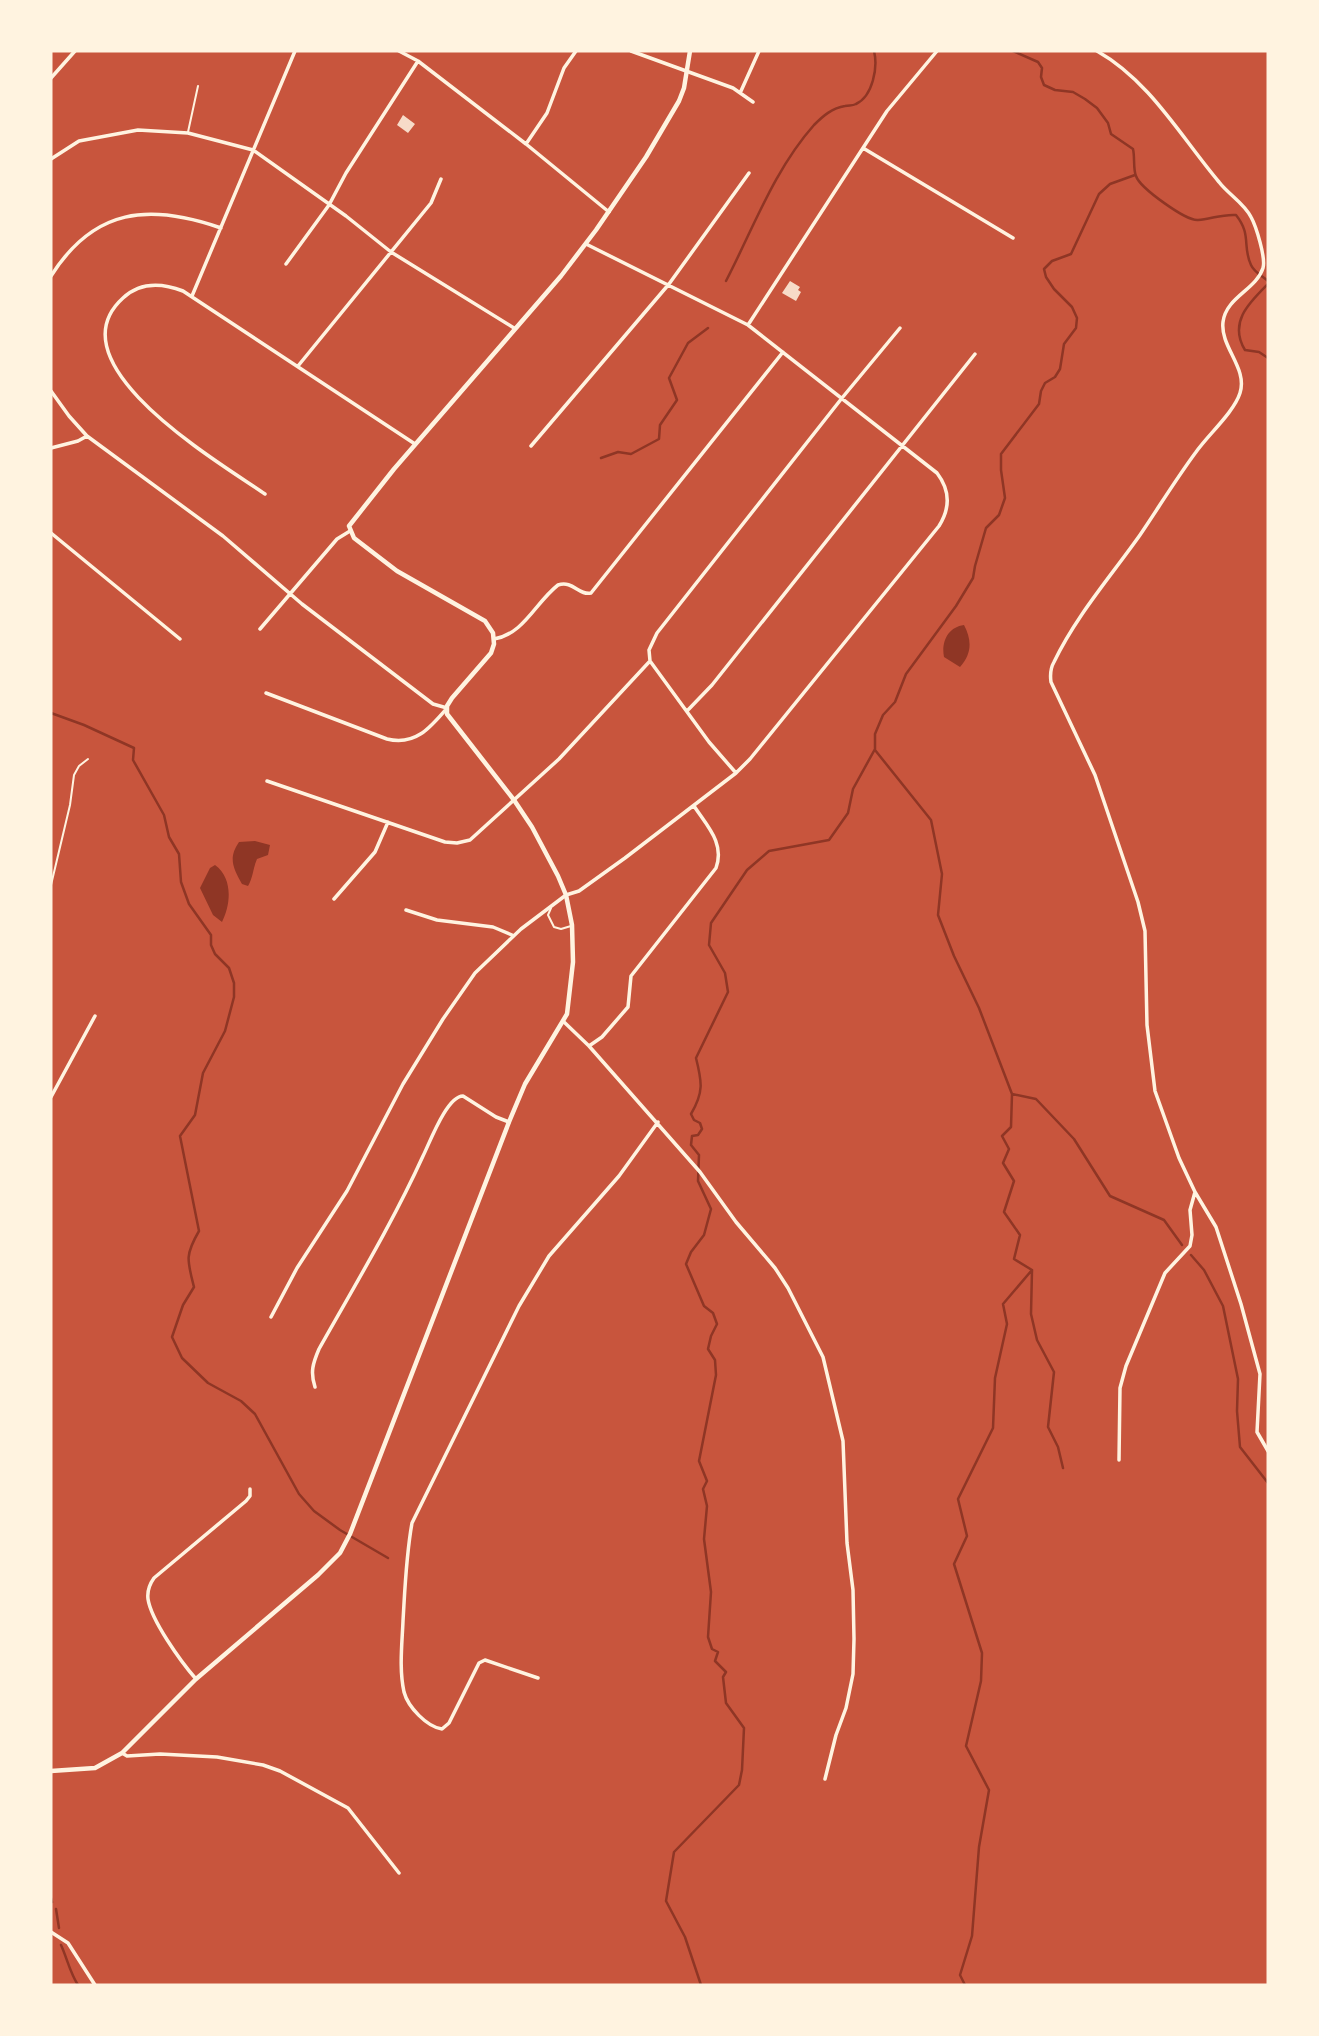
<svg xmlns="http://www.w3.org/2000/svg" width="1319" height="2036" font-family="Montserrat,sans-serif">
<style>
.water{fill:#8f3625}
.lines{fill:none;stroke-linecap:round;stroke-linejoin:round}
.stream{stroke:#8f3625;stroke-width:2.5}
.building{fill:#f7dbc8}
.path{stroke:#fff3e0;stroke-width:2}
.service{stroke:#fff3e0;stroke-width:2}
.minor{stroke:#fff3e0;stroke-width:3.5}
.tertiary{stroke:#fff3e0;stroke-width:4.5}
</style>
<rect width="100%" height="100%" fill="#c8553d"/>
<path class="water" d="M964,625C972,640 972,654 960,667L944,657C941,642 948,627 964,625Z
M255,841L270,845L268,855L257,859C253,868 253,878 248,886L242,884C233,868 228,858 239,842Z
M215,865C233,878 231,904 222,922L213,915L200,888L210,868Z"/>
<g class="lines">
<path class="stream" d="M1013,51L1038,62L1042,68L1041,77L1044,85L1055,90L1073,92L1085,99L1097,108L1108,123L1111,134L1133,149C1135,157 1133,170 1136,176C1140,188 1186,221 1198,220C1211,219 1222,214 1236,215C1252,235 1242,246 1251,265C1254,272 1262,276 1268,281
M726,281C753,229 774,170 814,125C823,116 832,108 845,106C850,105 852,106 856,104C873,96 878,67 874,51
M1268,284C1250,302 1228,322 1245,350L1259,352L1268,358
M601,458L618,452L631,454L659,439L660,425L677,400L669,378L688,343L708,328
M51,713L84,725L134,748L133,760L164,815L169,837L179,854L181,882L189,904L211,935V945L215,954L229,968L234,983V997L225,1031L203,1073L195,1115L180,1136L199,1231C185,1255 187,1260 194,1287L183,1305L172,1337L182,1358L208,1383L241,1401L255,1414L299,1494L314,1511L340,1530L388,1558
M875,750L931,820L942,874L938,915L954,956L979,1008L1012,1094L1011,1127L1002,1136L1009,1149L1003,1163L1014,1181L1004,1212L1020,1235L1014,1259L1032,1270L1031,1314L1037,1340L1054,1372L1048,1427L1058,1447L1063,1468
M1012,1094L1036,1099L1074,1139L1110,1196L1164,1220L1182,1245
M1191,1255L1204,1270L1223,1306L1238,1379L1237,1411L1240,1447L1268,1483
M51,1898L52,1902
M56,1909L59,1928
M61,1945C67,1958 70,1973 78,1985
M701,1985L685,1937L666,1901L674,1852L739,1785L742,1770L744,1728L726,1703L723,1677L726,1672L715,1661L718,1652L712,1649L708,1637L711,1592L704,1539L707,1506L703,1489L707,1481L699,1461L716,1375L715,1360L708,1349L711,1336L717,1324L713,1313L704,1306L686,1264L691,1252L704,1235L711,1209L698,1181L699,1155L691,1145L692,1136L698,1135L702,1129L700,1123L694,1120L691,1114C704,1092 702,1082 696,1058L728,992L725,973L709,945L711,923L747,870L769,851L829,840L848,813L853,789L875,749V734L883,715L895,702L906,674L956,606L973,578L975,566L986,528L999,515L1005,498L1001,470V454L1039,404L1041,391L1045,383L1055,377L1060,369L1064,344L1076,328L1077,318L1072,307L1054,289L1046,277L1044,269L1052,261L1071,254L1099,194L1110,184L1135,175
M965,1985L960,1975L972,1936L979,1847L989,1790L966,1746L981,1681L982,1653L954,1564L967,1536L958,1499L993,1428L995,1378L1007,1324L1003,1304L1032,1270"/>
</g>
<path class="building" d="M403,115L415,124L408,133L397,125Z
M790,281L800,287L798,290L801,292L796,301L782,293Z"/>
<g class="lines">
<path class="path" d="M51,885L70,805L74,775L79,766L88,759"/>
<path class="service" d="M188,132L198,86
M551,908L548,915L554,927L561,929L571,926"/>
<path class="minor" d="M399,51L418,61L526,144L609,212
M631,51L733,88L753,102
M1097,51C1150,81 1181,137 1219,182C1228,194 1244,203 1251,217C1256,226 1266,258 1263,268C1256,290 1226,297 1223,322C1220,347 1248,368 1240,393C1234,412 1208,435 1196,452C1176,479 1159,507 1140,535C1111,576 1076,616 1054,662C1050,669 1050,675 1051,682L1095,775L1138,902L1145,931L1147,1025L1155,1091L1179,1158L1195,1192L1216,1227L1241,1304L1260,1374L1257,1432L1268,1451
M51,78L75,51
M741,91L759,51
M526,144L547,113L564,68L576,51
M863,148L1013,238
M51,159L79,141L138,130L188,133L253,150L346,216L391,252L514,328
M286,264L329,205L346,173L418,61
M51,276C94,208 149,203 221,228
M192,296L295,51
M748,325L887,111L937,51
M298,366L431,203L441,179
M51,391L69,416L87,436L223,536L302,604L433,704L447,708C430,728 415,746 387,739L266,693
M531,446L669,284L749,173
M51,448L78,441L87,436
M265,494C222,464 50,364 123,298C140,282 162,283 183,291L415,444
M51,533L180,639
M260,629L337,539L350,531
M494,639C524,634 535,603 558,585C573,580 579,596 591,593L783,352
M650,661L709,742L736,773
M687,711L712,685L975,354
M267,781L445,842L457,843L470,840L559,759L650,661L649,650L657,633L842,398L900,328
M334,899L375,852L388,822
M406,910L437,920L493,927L512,935
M564,1022L589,1046L700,1172L736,1222L775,1268L788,1288L823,1357L843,1441L847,1543L853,1590L854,1639L853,1674L846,1708L836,1735L825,1779
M589,1046L602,1037L628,1007L631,976L716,868C725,843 707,826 694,806
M51,1097L95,1016
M271,1317L297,1268L347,1191L403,1084L443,1019L475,973L521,929L566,895L579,891L625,858L736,773L750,759L939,526C951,507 950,490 937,473L748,325L586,244
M315,1387C310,1372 313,1363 319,1349C355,1285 393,1222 423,1156C430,1142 447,1096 463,1096L496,1117L509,1122
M1119,1460L1120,1388L1126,1366L1165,1273L1190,1246L1192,1235L1190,1210L1195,1192
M538,1678L485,1660L479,1663L449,1723L442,1729C427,1727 408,1707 404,1692C399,1669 402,1645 403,1621C405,1588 406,1556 412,1523L519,1306L549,1256L619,1176L658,1122
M196,1679C181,1662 151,1620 148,1599C147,1591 149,1585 154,1578L246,1501L250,1496V1489
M122,1753L127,1756L160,1754L217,1757L263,1765L280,1771L348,1808L399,1873
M51,1932L68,1943L95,1985"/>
<path class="tertiary" d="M51,1771L95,1768L122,1753L196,1679L318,1575L340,1553L350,1534L509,1122L525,1084L567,1014L573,962L572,925L566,895L558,876L532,827L514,800L447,714V706L452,698L491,653L494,644L493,633L485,621L397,571L354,538L349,526L394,469L561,276L596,230L646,157L679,101L684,88L690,51"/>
</g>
<rect width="1319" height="2036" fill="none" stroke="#fff3e0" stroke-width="105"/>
</svg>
